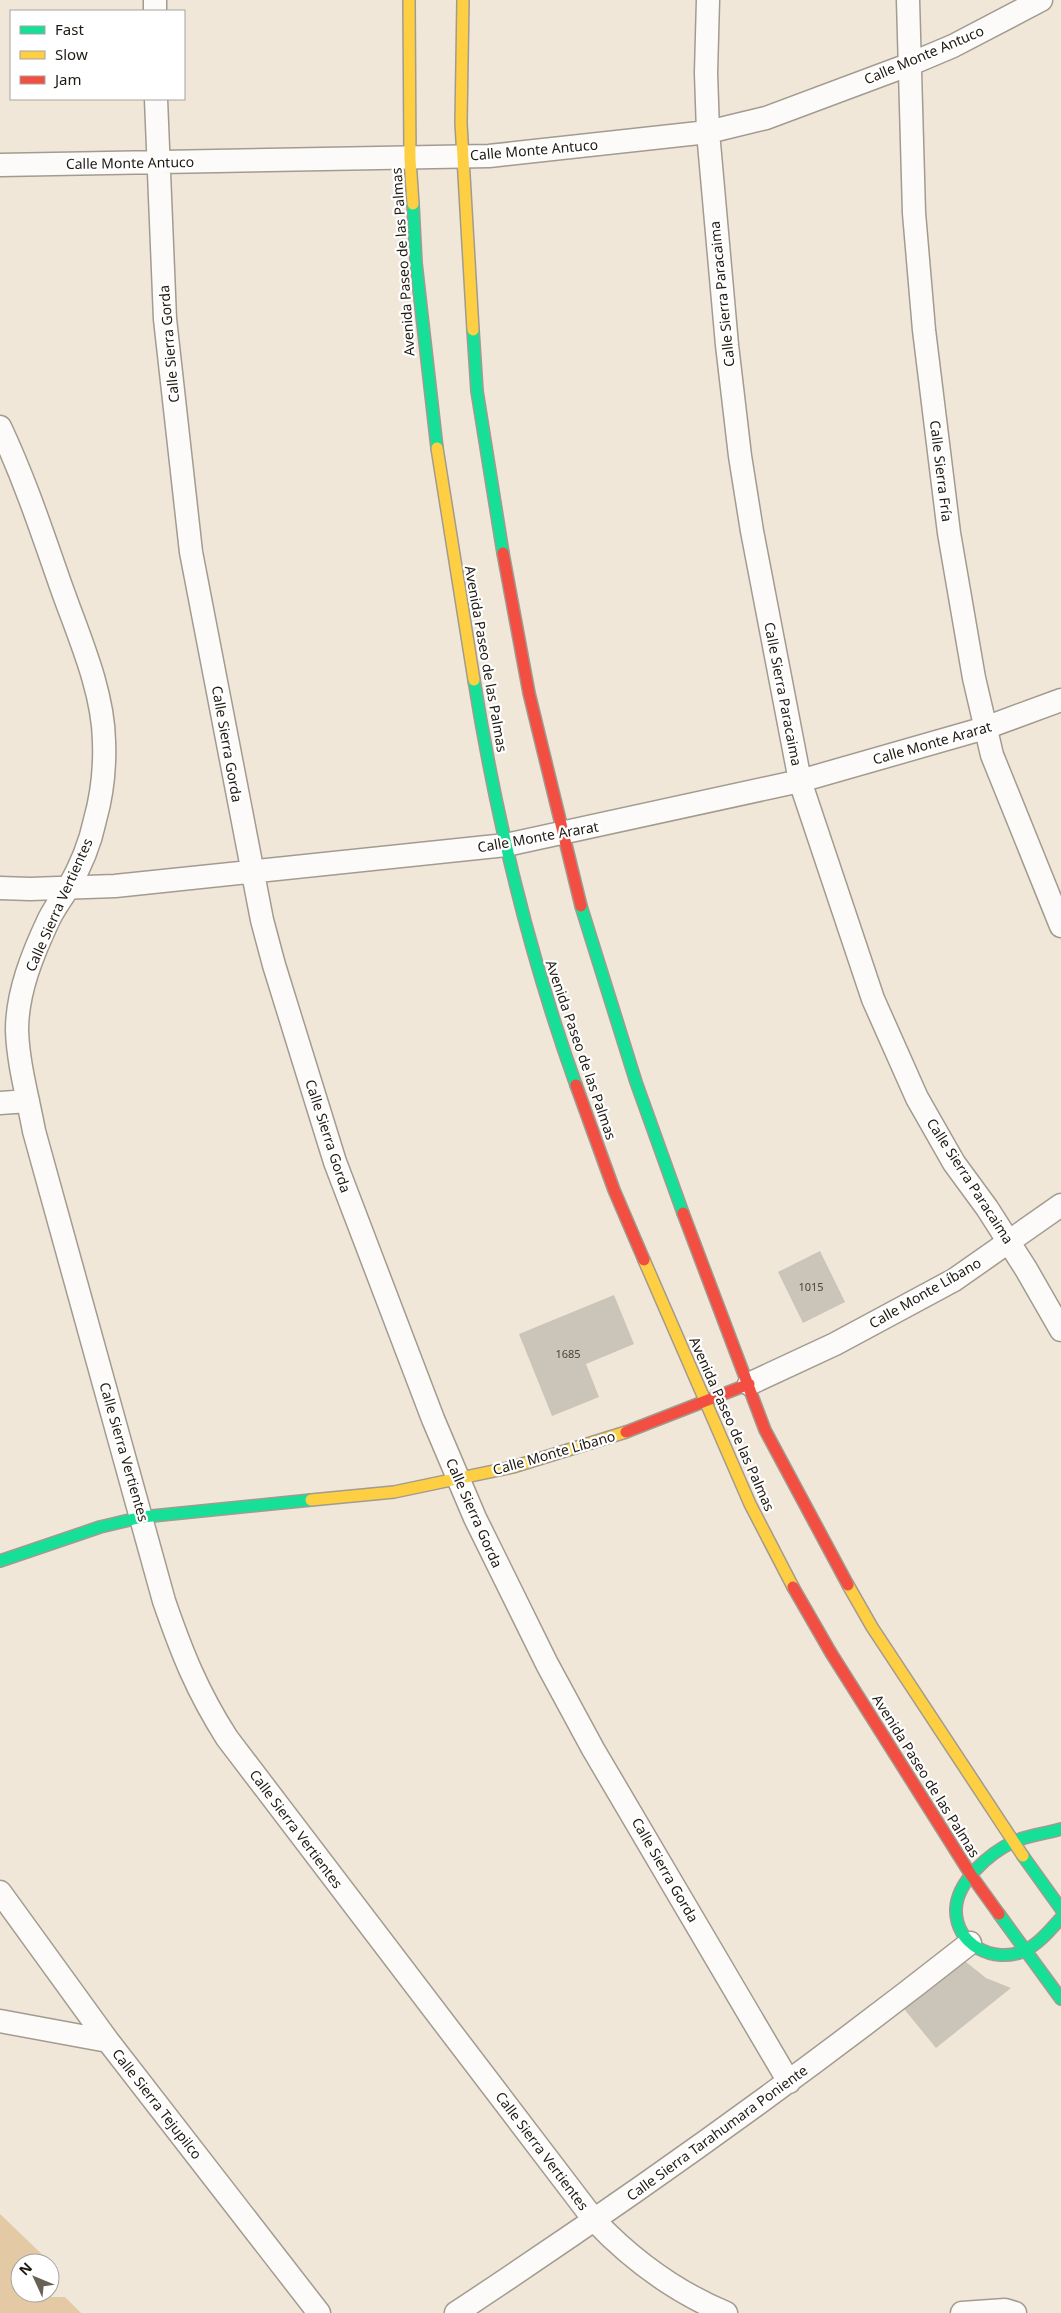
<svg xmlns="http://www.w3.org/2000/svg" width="1061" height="2313" font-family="'Noto Sans',sans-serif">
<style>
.green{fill:#e3caa4}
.building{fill:#cbc4b9}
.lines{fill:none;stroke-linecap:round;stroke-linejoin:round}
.street-casing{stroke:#a29b90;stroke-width:25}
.fast-casing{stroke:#a29b90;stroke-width:14}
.slow-casing{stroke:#a29b90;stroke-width:14}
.jam-casing{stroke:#a29b90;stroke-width:14}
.street{stroke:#fdfbf9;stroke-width:22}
.fast{stroke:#16e098;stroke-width:11}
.slow{stroke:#ffcf43;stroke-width:11}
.jam{stroke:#f24e42;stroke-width:11}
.labels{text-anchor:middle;stroke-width:4.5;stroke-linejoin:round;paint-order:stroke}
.number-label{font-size:11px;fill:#4a443b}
.street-label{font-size:14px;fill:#1f1911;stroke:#fff}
</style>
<rect width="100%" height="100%" fill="#f0e7d9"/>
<path class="green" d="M0,2214L51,2263H20V2293H47L52,2297H65L81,2313H0Z"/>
<path class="building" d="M820,1251L845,1302L803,1323L778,1272Z
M614,1295L634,1344L586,1364L599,1397L552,1416L519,1334Z
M961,1958L986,1978L1011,1988L936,2048L900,2004Z"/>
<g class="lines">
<g class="street-casing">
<path id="street" d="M708,0L706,73L708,132L727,345L740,456L752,531L800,781L873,999L917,1098L954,1163L987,1208L1026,1269L1061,1330
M908,0L914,213L924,330L949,533L974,678L992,755L1061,926
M155,11V0
M156,99L165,319L191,552L262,920L274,965L335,1162L433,1419L475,1518L547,1664L593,1749L789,2082
M0,165L489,156L708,132L766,118L908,65L953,46L1041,0
M0,427C25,480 43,535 62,589C79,637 103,690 104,741C105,767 102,795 95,820C90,844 80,868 67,890C61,899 54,909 49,919C33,953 17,992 17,1030C18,1064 28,1098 34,1131L164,1601C182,1653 197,1691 227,1738L595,2221C632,2260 676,2292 726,2313
M0,888L30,889L115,886L506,845L800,781L985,728L1061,700
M0,1103L28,1101
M749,1384L835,1344L954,1280L1061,1205
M0,1892L108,2041L319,2313
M0,2021L108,2041
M456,2313C633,2196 804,2074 970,1943
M962,2313L1005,2310L1015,2313"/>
</g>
<g class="fast-casing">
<path id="fast" d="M413,204L416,263L437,448
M473,330L477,391L503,553
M474,680C496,817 529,954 576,1085
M581,906L636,1082L683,1213
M0,1561L100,1527L142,1517L311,1500
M1061,1829C1045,1834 1028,1835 1013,1842C990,1853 957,1881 956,1909C955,1945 994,1964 1024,1951C1039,1944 1050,1930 1061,1918
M1023,1856L1061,1909
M999,1914L1061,1999"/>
</g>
<g class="slow-casing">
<path id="slow" d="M409,0L410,159L413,204
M463,0L461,123L473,330
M437,448L474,680
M644,1260L750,1504L793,1587
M311,1500L394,1492L513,1467L626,1432
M848,1585L872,1627L1023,1856"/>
</g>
<g class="jam-casing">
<path id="jam" d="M503,553L529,693L581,906
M576,1085L614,1190L644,1260
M683,1213L765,1430L848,1585
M626,1432L749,1384
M793,1587L831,1653L971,1875L999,1914"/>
</g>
<use href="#street" class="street"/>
<use href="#fast" class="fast"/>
<use href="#slow" class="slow"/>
<use href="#jam" class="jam"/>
</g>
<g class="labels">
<g class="number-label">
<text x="811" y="1291">1015</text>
<text x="568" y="1358">1685</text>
</g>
<g class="street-label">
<text transform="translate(924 55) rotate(-23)" y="5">Calle Monte Antuco</text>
<text transform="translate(534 150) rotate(-5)" y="5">Calle Monte Antuco</text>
<text transform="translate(130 163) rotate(-1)" y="5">Calle Monte Antuco</text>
<text transform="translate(403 262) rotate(-94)" y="5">Avenida Paseo de las Palmas</text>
<text transform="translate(722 294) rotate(-96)" y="5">Calle Sierra Paracaima</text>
<text transform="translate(169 344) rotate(-95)" y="5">Calle Sierra Gorda</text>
<text transform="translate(941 471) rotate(83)" y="5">Calle Sierra Fría</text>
<text transform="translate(486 659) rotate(80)" y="5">Avenida Paseo de las Palmas</text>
<text transform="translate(783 694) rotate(79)" y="5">Calle Sierra Paracaima</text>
<text transform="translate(932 743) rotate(-16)" y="5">Calle Monte Ararat</text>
<text transform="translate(227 744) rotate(80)" y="5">Calle Sierra Gorda</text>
<text transform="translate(538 837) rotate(-10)" y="5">Calle Monte Ararat</text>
<text transform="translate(59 905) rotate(-66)" y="5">Calle Sierra Vertientes</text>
<text transform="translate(581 1050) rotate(71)" y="5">Avenida Paseo de las Palmas</text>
<text transform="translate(328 1136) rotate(72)" y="5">Calle Sierra Gorda</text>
<text transform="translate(970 1181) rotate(57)" y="5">Calle Sierra Paracaima</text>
<text transform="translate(925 1293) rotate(-30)" y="5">Calle Monte Líbano</text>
<text transform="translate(732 1424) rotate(66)" y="5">Avenida Paseo de las Palmas</text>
<text transform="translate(124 1452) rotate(74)" y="5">Calle Sierra Vertientes</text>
<text transform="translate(554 1453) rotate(-16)" y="5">Calle Monte Líbano</text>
<text transform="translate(474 1513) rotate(66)" y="5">Calle Sierra Gorda</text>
<text transform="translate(926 1776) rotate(58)" y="5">Avenida Paseo de las Palmas</text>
<text transform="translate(296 1829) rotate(53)" y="5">Calle Sierra Vertientes</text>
<text transform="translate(665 1870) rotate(60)" y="5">Calle Sierra Gorda</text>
<text transform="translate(157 2104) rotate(52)" y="5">Calle Sierra Tejupilco</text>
<text transform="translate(717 2133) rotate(-36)" y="5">Calle Sierra Tarahumara Poniente</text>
<text transform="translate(542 2151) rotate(53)" y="5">Calle Sierra Vertientes</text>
</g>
</g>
<rect x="10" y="10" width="175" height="90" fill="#ffffff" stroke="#a5a3a0"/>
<rect x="20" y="26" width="25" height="8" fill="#16e098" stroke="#a5a3a0"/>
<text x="55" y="35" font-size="15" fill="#1f1911">Fast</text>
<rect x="20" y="51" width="25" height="8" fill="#ffcf43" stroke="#a5a3a0"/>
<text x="55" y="60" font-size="15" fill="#1f1911">Slow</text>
<rect x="20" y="76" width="25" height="8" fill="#f24e42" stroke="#a5a3a0"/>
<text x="55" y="85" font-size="15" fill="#1f1911">Jam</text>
<g transform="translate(35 2278) rotate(314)"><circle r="24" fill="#ffffff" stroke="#a5a3a0"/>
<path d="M0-4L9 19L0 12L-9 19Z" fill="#686157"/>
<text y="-8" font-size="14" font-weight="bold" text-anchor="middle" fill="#1f1911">N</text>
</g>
</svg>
